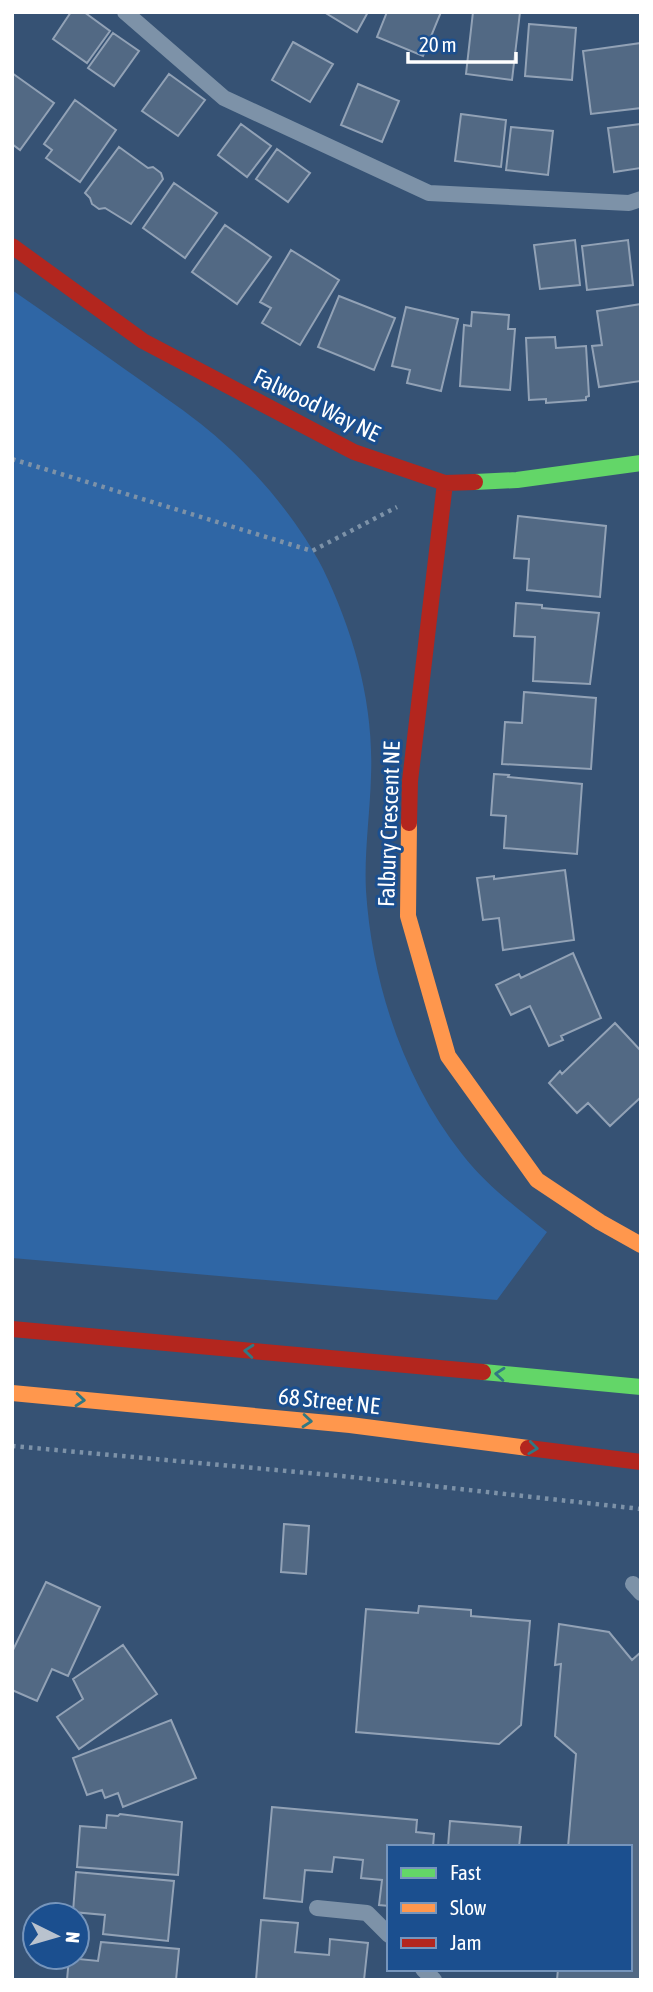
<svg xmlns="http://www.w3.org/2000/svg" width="653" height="1992" font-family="'Asap Condensed',sans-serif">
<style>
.green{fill:#2f66a5}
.building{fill:#526984;stroke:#92a2b6;stroke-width:2}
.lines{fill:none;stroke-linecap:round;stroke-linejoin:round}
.path{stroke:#7d92a8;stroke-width:4.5;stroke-dasharray:3.5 5;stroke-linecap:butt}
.lane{stroke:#7d92a8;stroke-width:16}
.fast{stroke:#63d668;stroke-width:16}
.slow{stroke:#ff974d;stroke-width:16}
.jam{stroke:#b3261e;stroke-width:16}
.oneway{stroke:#317883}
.labels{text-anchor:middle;stroke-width:6;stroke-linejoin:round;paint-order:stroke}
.street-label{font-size:23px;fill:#fff;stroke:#1b4f8f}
</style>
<rect width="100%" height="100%" fill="#365274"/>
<path class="green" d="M12,290C50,316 88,343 126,370C151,388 177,405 201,424C248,461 296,516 323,569C354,633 374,704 371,776C370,814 364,853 366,891C372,983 404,1081 462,1154C486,1185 517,1208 547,1232L497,1300L12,1258Z"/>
<path class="building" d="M71,12H84L110,31L87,63L53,39Z
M324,12H368L357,32Z
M387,12H441L423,56L377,37Z
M473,12H520L512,80L466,74Z
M529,24L576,28L572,80L525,76Z
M113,33L139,51L114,86L88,68Z
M293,42L333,64L310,102L272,80Z
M641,43V108L591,114L583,51Z
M12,73L54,103L20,150L12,144Z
M169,74L205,100L178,136L142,111Z
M358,84L399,101L382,142L341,125Z
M75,100L116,130L80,182L46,158L52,150L44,144Z
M461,114L506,120L501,167L455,161Z
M241,124L271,146L247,177L218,155Z
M641,124V168L614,172L608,128Z
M511,127L553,131L548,175L506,170Z
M119,147L148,168L153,167L161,173L163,179L131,224L105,208L99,209L92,204L90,198L85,193Z
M277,149L310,173L288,202L256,179Z
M174,183L217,213L185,258L143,228Z
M225,225L271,257L237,304L192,272Z
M575,240L580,285L540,289L534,245Z
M628,240L633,285L587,290L582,246Z
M291,250L339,280L300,345L262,323L271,308L260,302Z
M339,296L395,318L374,370L318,347Z
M641,304V381L599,387L592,346L602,345L597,311Z
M406,307L458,319L441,391L407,383L410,370L392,366Z
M472,312L509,315L508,329H515L510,390L460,386L464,325L471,326Z
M555,337L556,348L586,346L589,396L586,397V400L546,403V399L529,400L526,338Z
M518,516L606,526L600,597L527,590L529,559L514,558Z
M516,603L542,605V608L599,613L590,684L533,681L535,637L514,636Z
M524,692L596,698L591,769L502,764L505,722L522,723Z
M494,774L509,775L508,777L582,784L577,854L504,848L506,816L491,815Z
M565,870L574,940L503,950L499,918L483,920L477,878L494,876V879Z
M573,953L601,1018L561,1036L563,1040L549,1046L530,1006L511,1015L496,985L519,974L521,978Z
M615,1023L641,1051V1097L610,1126L588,1103L577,1113L549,1083L560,1071L562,1074Z
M284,1524L309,1526L306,1574L281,1572Z
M46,1582L100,1607L68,1676L52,1669L37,1701L12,1690V1652Z
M419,1606L471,1610V1616L530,1621L521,1725L499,1744L356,1732L366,1609L418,1613Z
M559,1624L609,1632L632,1660L641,1652V1980H557L558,1969H630V1847H568L576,1754L555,1736L561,1664L555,1665Z
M123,1645L157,1694L79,1749L57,1717L83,1699L73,1679Z
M171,1720L196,1778L123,1807L118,1793L105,1798L102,1790L87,1795L73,1758Z
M272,1807L417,1820L416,1832L434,1834L433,1847H389V1906L379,1905L382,1880L361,1878L363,1860L334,1857L332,1872L305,1870L302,1902L264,1898Z
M120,1814L182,1822L178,1875L77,1867L80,1826L106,1828L107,1815L118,1816Z
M450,1821L521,1827L519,1847H448Z
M76,1872L174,1881L168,1941L103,1934L105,1915L73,1912Z
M261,1920L298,1923L295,1952L329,1955L330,1939L368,1943L364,1980H256Z
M101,1942L179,1949L176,1980H67L69,1958L98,1961Z"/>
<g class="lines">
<path class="path" d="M12,459L312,551L397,507
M12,1446L342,1476L641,1509"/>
<path class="lane" d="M125,12L224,98L429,193L629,203L641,199
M633,1584L641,1593
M317,1908L367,1913L389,1935
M423,1969L434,1980"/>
<path class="fast" d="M475,482L517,480L641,463
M483,1372L641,1387"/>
<path class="slow" d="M409,823L408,916L448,1056L537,1180L600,1222L641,1245
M12,1393L350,1425L528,1448"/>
<path class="jam" d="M12,246L143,341L354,452L445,483L475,482
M409,823L410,781L445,483
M12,1329L483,1372
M528,1448L641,1462"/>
</g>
<defs><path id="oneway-chevron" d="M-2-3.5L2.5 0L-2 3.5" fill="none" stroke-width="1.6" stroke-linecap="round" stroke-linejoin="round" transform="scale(1.75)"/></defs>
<g class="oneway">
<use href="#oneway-chevron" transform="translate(249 1351) rotate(-175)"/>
<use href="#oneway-chevron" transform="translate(500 1374) rotate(-175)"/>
<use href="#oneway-chevron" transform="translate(80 1400) rotate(5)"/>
<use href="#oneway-chevron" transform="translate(307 1421) rotate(5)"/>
<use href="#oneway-chevron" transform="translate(533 1448) rotate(7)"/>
</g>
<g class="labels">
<g class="street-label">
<text transform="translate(317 405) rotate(26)" y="8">Falwood Way NE</text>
<text transform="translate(389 824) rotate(-88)" y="8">Falbury Crescent NE</text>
<text transform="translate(329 1401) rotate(6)" y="8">68 Street NE</text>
</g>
</g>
<rect width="653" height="1992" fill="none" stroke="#ffffff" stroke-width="28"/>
<rect x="387" y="1845" width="245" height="126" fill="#1b4f8f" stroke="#7695bc" stroke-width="2"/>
<rect x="401" y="1868" width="35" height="10" fill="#63d668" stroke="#7695bc" stroke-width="2"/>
<text x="450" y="1880" font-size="21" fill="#ffffff">Fast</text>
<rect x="401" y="1903" width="35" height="10" fill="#ff974d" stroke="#7695bc" stroke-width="2"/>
<text x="450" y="1915" font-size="21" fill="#ffffff">Slow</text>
<rect x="401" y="1938" width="35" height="10" fill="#b3261e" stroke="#7695bc" stroke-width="2"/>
<text x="450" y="1950" font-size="21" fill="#ffffff">Jam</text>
<g transform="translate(56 1936) rotate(95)"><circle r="33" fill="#1b4f8f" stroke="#7695bc" stroke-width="2"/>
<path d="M0-5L12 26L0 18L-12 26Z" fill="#b9c2ce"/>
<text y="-10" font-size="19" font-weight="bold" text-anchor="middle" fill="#ffffff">N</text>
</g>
<path d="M408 52v10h108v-10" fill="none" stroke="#ffffff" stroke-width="3.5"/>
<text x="419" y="52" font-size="21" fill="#ffffff" stroke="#1b4f8f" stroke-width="5" paint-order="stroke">20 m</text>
</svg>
